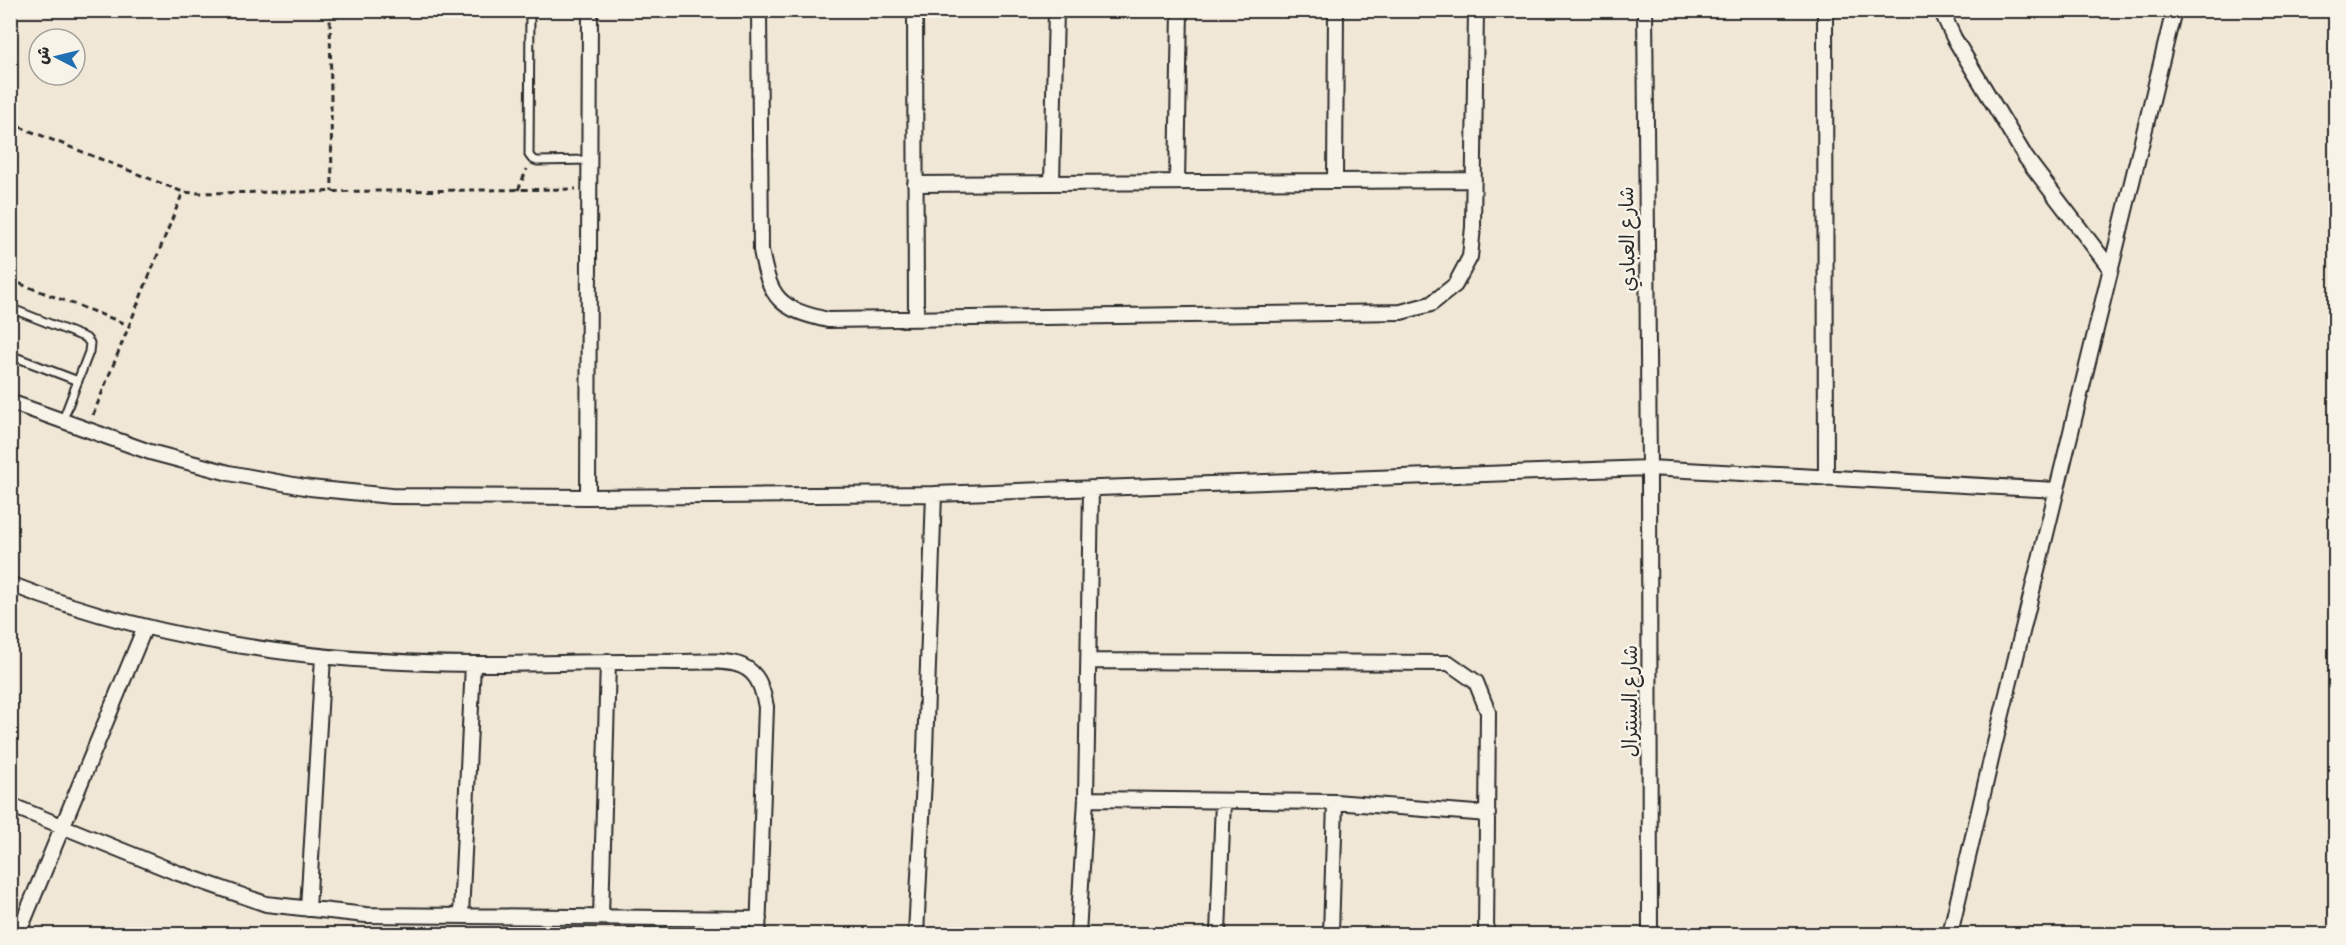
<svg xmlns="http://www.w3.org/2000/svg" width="2346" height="945" font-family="Itim,'Playpen Sans Arabic',sans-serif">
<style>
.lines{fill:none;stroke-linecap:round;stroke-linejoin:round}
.service-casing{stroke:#2b2b2b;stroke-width:11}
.minor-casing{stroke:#2b2b2b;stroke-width:18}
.path{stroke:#2b2b2b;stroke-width:3;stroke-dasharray:6 4.5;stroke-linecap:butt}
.service{stroke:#f7f3e8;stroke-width:7}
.minor{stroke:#f7f3e8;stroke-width:14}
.labels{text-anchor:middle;stroke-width:5;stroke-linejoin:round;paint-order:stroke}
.street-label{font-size:20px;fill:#2b2b2b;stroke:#f7f3e8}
</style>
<rect width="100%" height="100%" fill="#f1e7d6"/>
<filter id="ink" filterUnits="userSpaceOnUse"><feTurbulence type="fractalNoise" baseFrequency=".0167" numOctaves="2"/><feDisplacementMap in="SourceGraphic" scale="12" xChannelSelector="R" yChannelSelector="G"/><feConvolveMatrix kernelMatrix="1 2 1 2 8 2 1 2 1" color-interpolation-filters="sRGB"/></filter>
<g filter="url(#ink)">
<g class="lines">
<g class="service-casing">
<path id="service" d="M530,10L529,155L532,159L537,161L589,160
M10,308L86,338L90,343L89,352L62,422
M10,355L78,381"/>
</g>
<g class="minor-casing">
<path id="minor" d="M759,10L761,250C770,299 779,309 828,320L1401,312L1431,304L1455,285L1470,257L1473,227L1476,10
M915,10L916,318
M1645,10L1649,468L1650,934
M1825,10L1826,478
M1941,10L1954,38L2026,158L2110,268
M1335,181L1336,10
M1177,182L1180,10
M1052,183L1056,10
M915,184L1474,180
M10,402L150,452L229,473L310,488L391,496L588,497L934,494L1649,468L2057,490
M588,497L590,10
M10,584C157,642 317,663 474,664C542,664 610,661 679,662C696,662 726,659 742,666C759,673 763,691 766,707L758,934
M1089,661L1449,663L1476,682L1488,712L1486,934
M1086,799L1335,802L1488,814
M10,805L175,872L266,904L366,915L759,919
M308,909L323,657
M461,915L473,664
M601,917L608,661
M18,934L145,627
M916,934L924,779L934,494
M1078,934L1086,799L1091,488
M1218,934L1223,801
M1331,934L1335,802
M1950,934L1994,747L2174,10"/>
</g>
<path class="path" d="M330,10L332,192
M10,123L183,192L194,193L576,189
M518,190L527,169
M10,280L129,325
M93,415L183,192"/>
<use href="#service" class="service"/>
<use href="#minor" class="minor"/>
</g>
</g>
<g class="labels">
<g class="street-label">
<text transform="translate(1627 239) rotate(-91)" y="7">شارع العبادي</text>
<text transform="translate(1630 701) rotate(-90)" y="7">شارع السنترال</text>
</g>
</g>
<rect width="2346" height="945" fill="none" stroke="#f7f3e8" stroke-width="36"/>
<rect x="18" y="18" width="2310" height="909" fill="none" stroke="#2b2b2b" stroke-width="2" filter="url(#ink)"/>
<g transform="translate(57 57) rotate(277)"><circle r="28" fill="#f7f3e8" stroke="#a5a39c" stroke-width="1.5"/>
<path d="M0-4.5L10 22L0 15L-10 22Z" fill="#1f6fb2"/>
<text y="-9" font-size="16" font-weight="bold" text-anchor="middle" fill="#2b2b2b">ش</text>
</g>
</svg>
